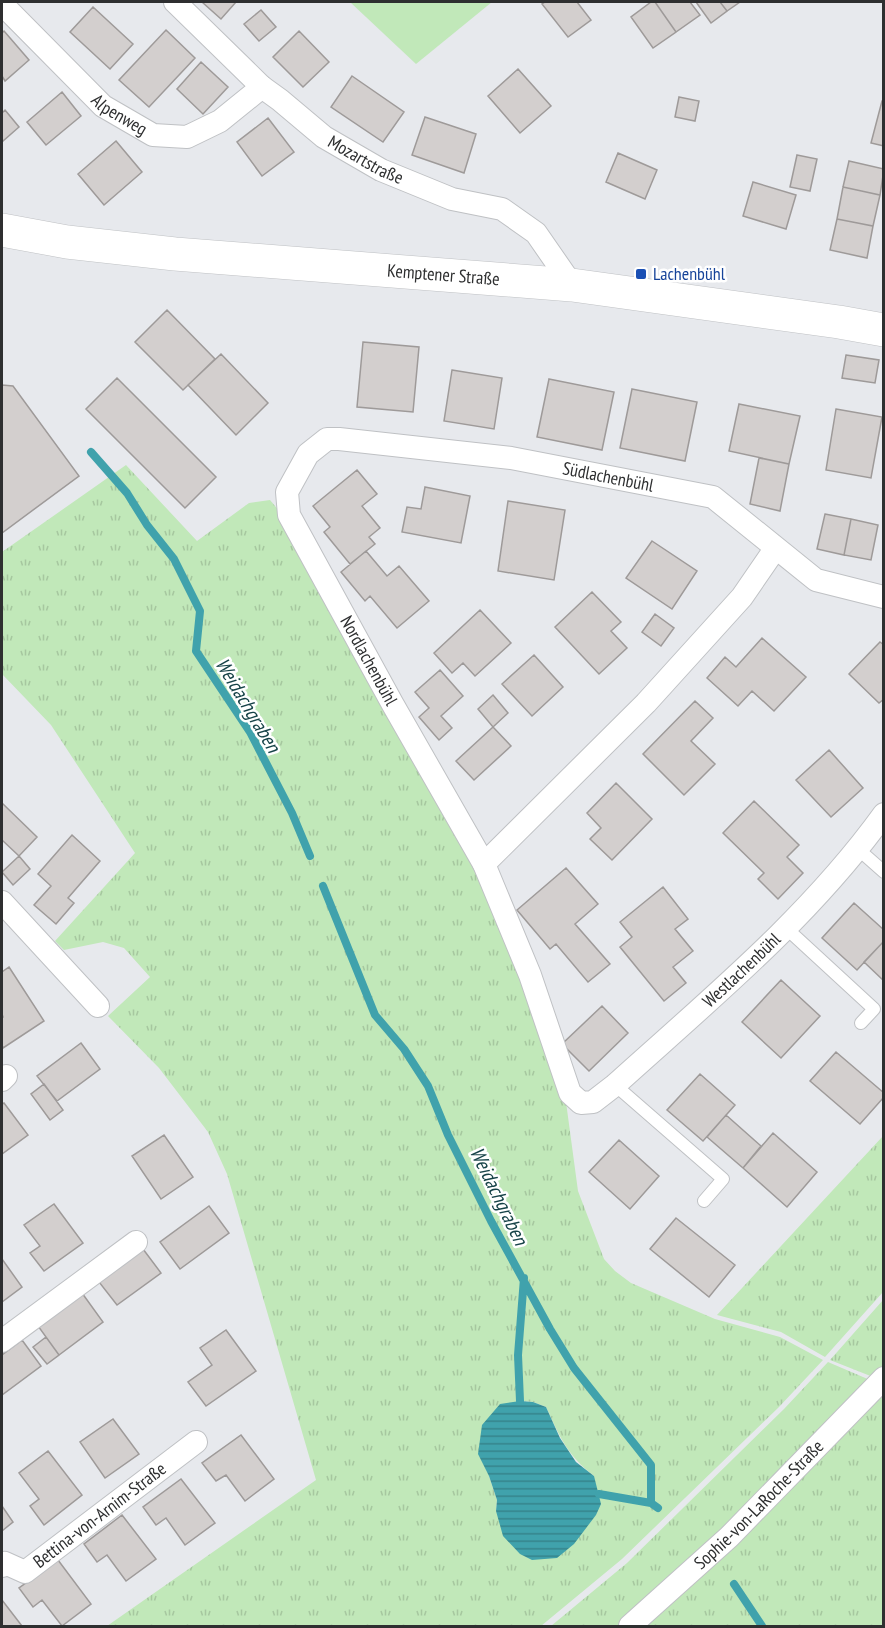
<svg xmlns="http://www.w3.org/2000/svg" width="885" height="1628" font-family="'PT Sans Narrow',sans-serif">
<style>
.grass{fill:url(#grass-tufts);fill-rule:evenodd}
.pitch{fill:#c1e8b9}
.water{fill:url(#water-rules)}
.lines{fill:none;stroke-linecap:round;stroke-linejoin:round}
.stream{stroke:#40a2ac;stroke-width:8}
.building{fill:#d3cfce;stroke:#9e9a99;stroke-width:1.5}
.service-casing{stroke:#bfc1c4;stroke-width:14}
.minor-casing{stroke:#bfc1c4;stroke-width:24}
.secondary-casing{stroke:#bfc1c4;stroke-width:34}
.service{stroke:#fff;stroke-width:12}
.minor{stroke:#fff;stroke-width:22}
.secondary{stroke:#fff;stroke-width:33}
.transit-dot{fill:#1a4fb4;stroke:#fff;stroke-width:2}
.labels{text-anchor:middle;stroke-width:5;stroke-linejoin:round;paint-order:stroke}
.street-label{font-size:18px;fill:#2e2f30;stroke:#fff}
.transit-label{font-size:18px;fill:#164399;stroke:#fff;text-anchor:start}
.water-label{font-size:20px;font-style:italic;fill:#174348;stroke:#fff}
</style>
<defs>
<pattern id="grass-tufts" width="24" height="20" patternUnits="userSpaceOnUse" patternTransform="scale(1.5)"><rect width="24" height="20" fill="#c1e8b9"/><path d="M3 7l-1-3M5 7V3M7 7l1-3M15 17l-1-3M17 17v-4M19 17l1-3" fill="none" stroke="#a6c79f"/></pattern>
<pattern id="water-rules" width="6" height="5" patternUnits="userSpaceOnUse" patternTransform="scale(1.5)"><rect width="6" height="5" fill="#40a2ac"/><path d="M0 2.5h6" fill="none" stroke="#36848c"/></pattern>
</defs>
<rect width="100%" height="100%" fill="#e7e9ed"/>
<path class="grass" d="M126,465L197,541L249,503L270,500L285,518L480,867L566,1102L578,1191L604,1259L615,1271L631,1283L715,1319L780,1337L823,1360L779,1407L622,1559L541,1626H107L316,1480L227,1174L208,1132L159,1068L108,1016L150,977L124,948L103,942L64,950L55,941L135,853L51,725L2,674V552ZM520,1401L533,1402L546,1407C560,1437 567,1455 594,1476L496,1512L497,1500L489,1476Z
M883,1136V1292L825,1357L781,1332L717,1315Z
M883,1300V1365L873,1377L830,1360Z
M828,1362L870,1380L721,1530L618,1626H551L627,1563L784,1409Z
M883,1393V1626H645Z"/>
<path class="pitch" d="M350,2H492L416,64Z"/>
<path class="water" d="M520,1401L533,1402L546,1407L560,1438L576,1462L594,1476L601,1504L596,1515L574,1544L557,1558L532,1560L520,1554L503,1536L496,1511L497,1500L489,1476L478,1454L482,1425L500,1404Z"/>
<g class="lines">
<path class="stream" d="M91,452L127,493L147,525L174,559L200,611L196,651L250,732L292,813L310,856
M323,886L375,1015L404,1049L428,1086L448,1135L491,1221L550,1329L574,1368L651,1465V1503L658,1508
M520,1401L518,1355L524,1278
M599,1494L651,1503
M734,1584L762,1626"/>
</g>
<path class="building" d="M202,2H236L221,19Z
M545,2H577L591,20L568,37L542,4Z
M651,2H655L676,32L653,48L631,17Z
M655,2H690L700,15L676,32Z
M696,2H720L727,11L711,23Z
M720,2H740L727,11Z
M93,7L133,44L110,69L70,32Z
M261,10L276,27L259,41L244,24Z
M166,30L195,58L149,107L119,80Z
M4,31L29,60L5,81L2,76V33Z
M299,31L329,62L303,87L273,57Z
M201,62L228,87L203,114L177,89Z
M518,69L551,106L520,133L488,96Z
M352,76L404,112L383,142L331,107Z
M62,92L81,116L46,145L27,122Z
M679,97L699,101L695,121L675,117Z
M882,101H884V146L871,143Z
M5,110L19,127L3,141L2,139V113Z
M425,117L476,134L464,173L412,155Z
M268,118L294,152L262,176L237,142Z
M116,141L142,172L104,205L78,174Z
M618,153L657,170L645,199L606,182Z
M797,155L817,159L810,191L790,187Z
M849,161L884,169L880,195L843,187Z
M753,182L796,195L786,229L743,216Z
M843,187L880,195L873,226L837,219Z
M837,219L873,226L867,258L830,250Z
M167,310L215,359L183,390L135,342Z
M363,342L419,347L413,412L357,407Z
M221,354L268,403L236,435L188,385Z
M846,355L879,360L875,383L842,378Z
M452,370L502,378L494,429L444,421Z
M117,378L216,477L185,508L86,409Z
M549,379L614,392L602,450L537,437Z
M2,385L13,386L79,476L2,533Z
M632,389L697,402L685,461L620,448Z
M739,404L800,416L789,464L729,451Z
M836,409L882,417L871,478L826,470Z
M759,458L789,464L780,511L750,504Z
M357,470L377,494L362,506L380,528L369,537L375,544L350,564L324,532L330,527L313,506Z
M425,487L470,496L461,543L402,532L407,507L421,509Z
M508,501L565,510L554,580L498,571Z
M825,514L851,519L844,555L817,549Z
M851,519L878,525L871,560L844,555Z
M652,541L697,571L672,609L626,578Z
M366,551L387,576L399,566L429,601L397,628L370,596L365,601L341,572Z
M592,592L621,622L611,631L627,648L599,674L555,627Z
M480,610L511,643L475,676L463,663L452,673L434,653Z
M655,614L674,628L661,646L642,632Z
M762,638L806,677L774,711L752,691L738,706L707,678L725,657L736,667Z
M880,642L884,645V699L879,703L849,674Z
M534,655L563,687L532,716L502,684Z
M440,670L463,696L441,716L452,728L439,740L419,717L429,708L415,692Z
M493,695L508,713L493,727L478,709Z
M695,701L713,718L691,741L715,764L684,795L643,754Z
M493,727L511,746L474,780L456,761Z
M829,750L863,788L831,817L796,780Z
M616,783L652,819L612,860L590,839L601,828L587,813Z
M754,801L799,845L787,857L803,873L778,899L758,879L764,873L723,833Z
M2,803L37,837L19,856L2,840Z
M72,835L100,861L68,898L74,903L56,924L34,905L51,886L38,874Z
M19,856L30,869L13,885L2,872Z
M566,868L598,904L575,924L610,964L588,982L556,944L550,949L517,910Z
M663,887L688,919L675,929L693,951L673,967L686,983L664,1001L620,947L632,937L620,922Z
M854,903L884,930V941L857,970L822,938Z
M884,941V981L864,962Z
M9,967L44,1021L3,1048L2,1045V1018L3,1017L2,1014V972Z
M781,980L820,1016L781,1058L742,1022Z
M602,1006L628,1033L589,1071L562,1044Z
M81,1043L100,1069L57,1101L37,1076Z
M836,1052L884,1093V1097L860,1124L810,1081Z
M700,1074L735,1105L703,1141L667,1110Z
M44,1084L63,1110L50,1120L31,1094Z
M4,1103L28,1135L2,1154V1104Z
M726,1115L761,1146L743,1168L707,1137Z
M773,1133L817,1172L787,1207L743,1168Z
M164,1135L193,1177L161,1199L132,1156Z
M619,1140L659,1176L630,1209L589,1172Z
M54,1204L83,1243L44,1271L30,1253L40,1246L24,1225Z
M209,1206L229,1233L180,1269L160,1242Z
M676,1218L735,1265L709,1297L650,1249Z
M143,1249L161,1273L117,1305L99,1282Z
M2,1259L22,1287L2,1302Z
M82,1293L103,1322L59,1355L38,1326Z
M226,1330L256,1371L206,1406L188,1382L212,1365L200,1348Z
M46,1337L59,1355L47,1364L33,1347Z
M22,1340L41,1366L2,1395V1355Z
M113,1419L139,1454L105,1478L80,1442Z
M241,1435L274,1479L245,1501L226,1475L216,1481L202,1463Z
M48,1451L82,1495L44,1525L30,1506L39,1499L19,1473Z
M181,1479L215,1523L185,1545L166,1518L156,1525L143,1507Z
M2,1506L13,1522L2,1531Z
M122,1515L156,1559L126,1581L107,1555L97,1562L84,1544Z
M58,1560L91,1604L62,1626L42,1600L33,1607L19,1588Z
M2,1600L22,1626H2Z"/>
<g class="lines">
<g class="service-casing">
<path id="service" d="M858,849L884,872
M786,928L874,1009L861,1023
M615,1085L723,1179L704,1201"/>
</g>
<g class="minor-casing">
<g id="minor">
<path id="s1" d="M175,2L262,87L280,100L324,137L381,170L452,199L502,209L536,233L572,285"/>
<path id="s2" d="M2,4L103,106L153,135L187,137L220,121L262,87"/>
<path id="s3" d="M884,597L816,580L713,497L511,458L339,439H327L308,454L287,492L289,515L392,703L484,864L530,975L570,1093L581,1103L593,1102L615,1085C709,1000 809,918 884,814"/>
<path d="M484,864L646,703L742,597L775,549"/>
<path d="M2,902L98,1006"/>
<path d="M2,1080L6,1076"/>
<path d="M2,1341L136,1242"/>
<path id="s4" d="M2,1566L5,1563L25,1572L196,1442"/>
<path id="s5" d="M630,1626L729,1537L884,1378"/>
</g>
</g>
<g class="secondary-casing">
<g id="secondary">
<path id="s6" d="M2,230L67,242L175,254L572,285L839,322L884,330"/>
</g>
</g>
<use href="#service" class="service"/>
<use href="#minor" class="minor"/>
<use href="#secondary" class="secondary"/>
</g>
<rect class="transit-dot" x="635" y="268" width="12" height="12" rx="3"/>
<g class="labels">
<g class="street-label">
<text dy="6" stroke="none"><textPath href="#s2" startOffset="162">Alpenweg</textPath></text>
<text dy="6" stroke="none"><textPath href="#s1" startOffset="249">Mozartstraße</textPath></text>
<text dy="6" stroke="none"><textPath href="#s6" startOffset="444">Kemptener Straße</textPath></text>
<text transform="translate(608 477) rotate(11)" y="6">Südlachenbühl</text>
<text dy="6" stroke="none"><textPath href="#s3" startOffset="850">Nordlachenbühl</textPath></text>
<text dy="6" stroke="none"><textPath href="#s3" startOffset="1554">Westlachenbühl</textPath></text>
<text dy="6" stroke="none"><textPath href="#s5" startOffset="177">Sophie-von-LaRoche-Straße</textPath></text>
<text dy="6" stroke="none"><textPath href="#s4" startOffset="120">Bettina-von-Arnim-Straße</textPath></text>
</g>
<g class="transit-label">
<text x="653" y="280">Lachenbühl</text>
</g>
<g class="water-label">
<text transform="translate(248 705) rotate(59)" y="7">Weidachgraben</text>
<text transform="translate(499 1196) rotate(64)" y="7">Weidachgraben</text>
</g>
</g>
<rect width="885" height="1628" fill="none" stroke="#2e2f30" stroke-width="6"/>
</svg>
